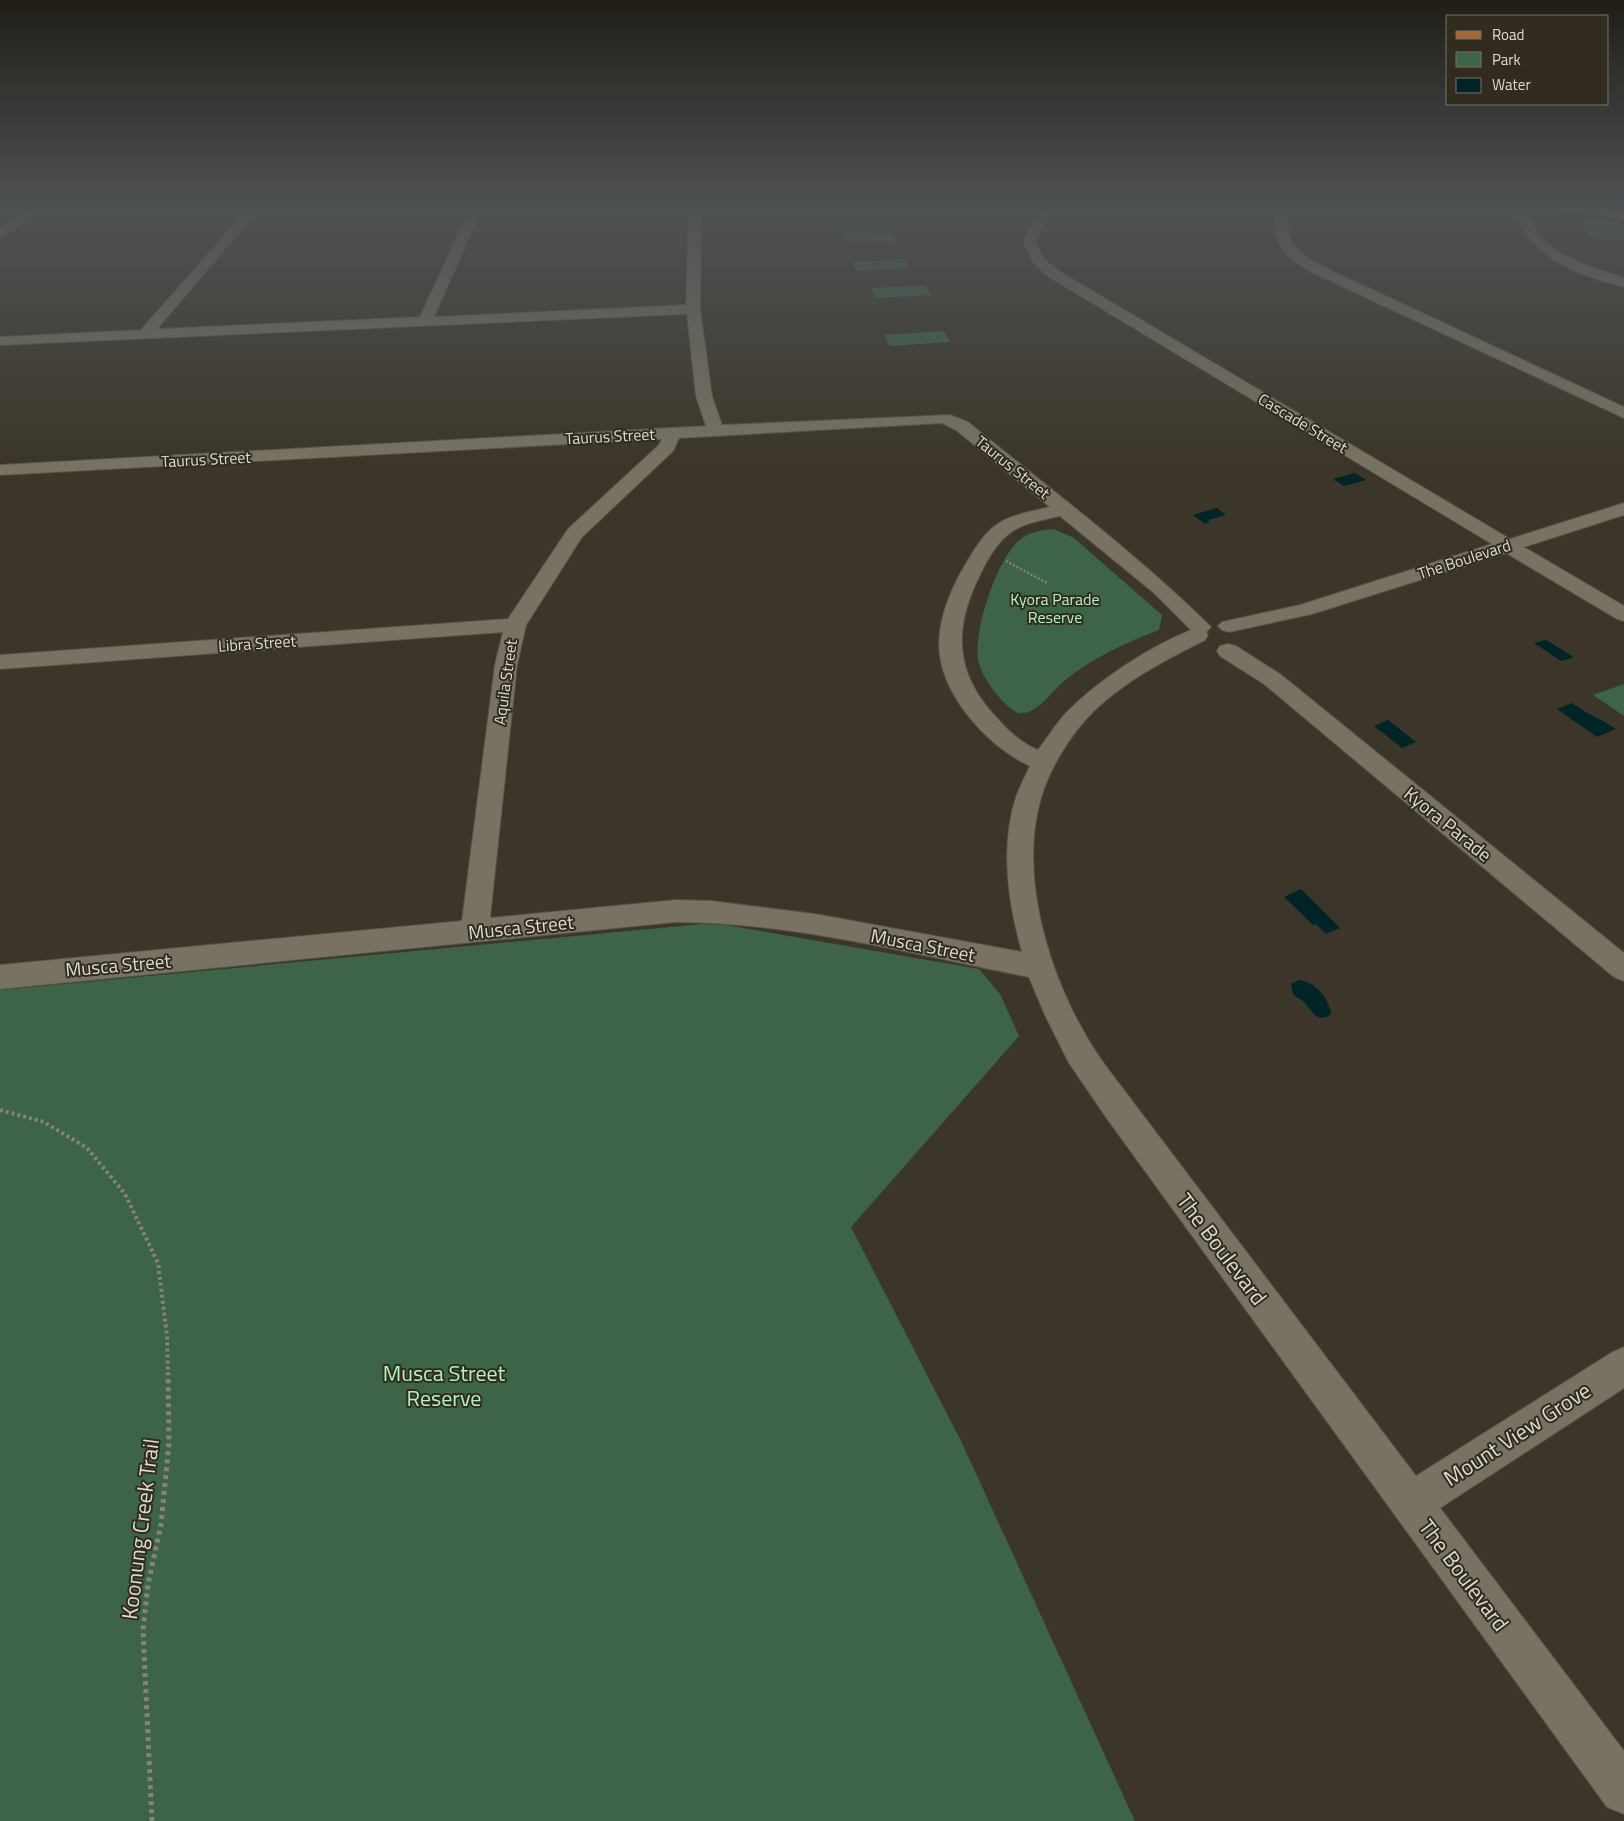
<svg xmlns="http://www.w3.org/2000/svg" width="1624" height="1821" font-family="'Titillium Web',sans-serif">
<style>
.green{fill:#3d6348}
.water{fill:#012527}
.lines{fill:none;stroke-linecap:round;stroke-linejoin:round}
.minor-casing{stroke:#575347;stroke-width:2}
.major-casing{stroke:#575347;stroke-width:2}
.path-far2{stroke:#868278;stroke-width:2.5;stroke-dasharray:2 2;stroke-linecap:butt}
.path-far1{stroke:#868278;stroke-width:4;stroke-dasharray:3 3;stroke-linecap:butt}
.path{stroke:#868278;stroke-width:5;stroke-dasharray:4 4;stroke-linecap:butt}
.minor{fill:#777263;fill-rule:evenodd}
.major{fill:#a46939;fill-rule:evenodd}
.labels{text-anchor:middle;stroke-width:4;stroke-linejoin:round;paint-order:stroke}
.far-street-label{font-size:16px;fill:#dedbd3;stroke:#312c1f}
.far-park-label{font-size:16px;fill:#b0f4c2;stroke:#312c1f}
.street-label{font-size:19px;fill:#dedbd3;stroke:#312c1f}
.near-street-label{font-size:22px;fill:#dedbd3;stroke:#312c1f}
.near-park-label{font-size:22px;fill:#b0f4c2;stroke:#312c1f}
</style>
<rect width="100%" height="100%" fill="#3b3629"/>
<path class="green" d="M898,209L900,217H850L849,210Z
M1583,217L1620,221L1624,241L1588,237Z
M893,233L895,242H843L842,234Z
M905,259L910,268L856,271L852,262Z
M926,285L931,295L875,298L871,288Z
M944,331L950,342L890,346L884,335Z
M1054,529L1074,538L1162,615L1159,630C1125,643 1092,658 1064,681C1051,692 1036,716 1018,713C1003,706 980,676 978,659C974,628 996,563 1018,541C1028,532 1042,530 1054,529Z
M1624,684V716L1593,695Z
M702,924L726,925L979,969L1000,994L1019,1036L851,1227L962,1443L1135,1821H0V990Z"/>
<path class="water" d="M1355,473L1366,480L1344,486L1333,479Z
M1217,508L1226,515L1208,520L1210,522L1205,524L1193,515Z
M1546,640L1572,656V658L1561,661L1534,643Z
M1572,703C1586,714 1602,719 1616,729L1597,737L1557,709Z
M1388,720L1416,742L1402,748L1374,726Z
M1301,889L1340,928L1326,934L1316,924L1313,925L1284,897Z
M1299,980C1316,982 1327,997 1331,1012L1330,1015C1315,1024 1312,1009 1303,1001C1300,999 1296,997 1293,994L1291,984Z"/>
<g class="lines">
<g class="minor-casing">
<path id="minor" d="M38,206H54L30,218L0,238V228L22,212Z
M250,206H262L157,329L420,317L471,206H483L434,317L686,305L689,206H701L700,309L712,396L722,425L950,415L968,422C1049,488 1132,550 1207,623L1211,627L1206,632L1208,635L1205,640C1161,662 1113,687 1081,725C1064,746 1049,771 1041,798C1016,883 1055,996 1105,1065L1416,1476L1611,1353L1624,1347V1388L1440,1508L1624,1751V1814L1607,1807L1108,1120L1069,1063L1045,1015L1029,977C917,955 790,922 676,922L0,989V965L462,921L495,665L503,632L0,669V655L508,619L568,529L659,445L662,439L0,475V465L706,426L696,396L687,314L0,345V337L141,330ZM942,423L956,430L1050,507C1033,511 1014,514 999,523C983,533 973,552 964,567C948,594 934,631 941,662C950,704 991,748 1030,766C1025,776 1020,787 1016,797C1000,847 1008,903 1022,952L815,914L711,901L676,900L490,918L517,665L526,625L582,537L673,451L679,438ZM1060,516L1154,593L1191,630C1149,647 1098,680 1066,713C1056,724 1047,738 1038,750C1021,743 1008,731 996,717C955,674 953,629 979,577C987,560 997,541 1013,531C1027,522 1044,520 1060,516Z
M1045,206H1057L1041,228L1036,244L1044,259L1059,271L1510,539L1624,503V515L1524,547L1624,606V621L1617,619L1506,553L1312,614L1229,632L1222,630L1218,626L1222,622L1300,605L1492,544L1049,277L1034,264L1024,244L1029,228Z
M1278,206H1290C1283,240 1291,247 1319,265L1624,407V418L1309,271C1280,252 1270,242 1278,206Z
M1514,206H1526C1539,255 1581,263 1624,278V287C1579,276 1525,256 1514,206Z
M1228,644L1236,646L1280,674L1624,953V981L1614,977L1264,684L1220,656L1217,651L1220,646Z"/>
</g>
<g class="major-casing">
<path id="major" d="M1542,206H1579L1624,210V218L1548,210Z"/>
</g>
<path class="path-far2" d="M1006,561L1047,583"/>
<path class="path-far1" d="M0,1110L44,1122L87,1148L125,1194L158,1263L167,1336L168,1374"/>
<path class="path" d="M152,1821L143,1630L148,1584L161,1525L169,1443L168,1373"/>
<use href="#minor" class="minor"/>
<use href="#major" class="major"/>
</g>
<linearGradient id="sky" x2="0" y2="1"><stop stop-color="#201e17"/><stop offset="0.45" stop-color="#4f5254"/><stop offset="1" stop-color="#4f5254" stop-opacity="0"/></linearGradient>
<rect width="1624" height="461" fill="url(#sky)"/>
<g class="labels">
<g class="far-street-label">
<text transform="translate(1303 423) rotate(31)" y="6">Cascade Street</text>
<text transform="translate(610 436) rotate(-3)" y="6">Taurus Street</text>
<text transform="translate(206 459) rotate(-3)" y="6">Taurus Street</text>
<text transform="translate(1013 467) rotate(39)" y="6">Taurus Street</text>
<text transform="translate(1464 559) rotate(-18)" y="6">The Boulevard</text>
<text transform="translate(257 643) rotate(-4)" y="6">Libra Street</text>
<text transform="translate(505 682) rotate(-82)" y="6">Aquila Street</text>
</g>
<g class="far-park-label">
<text x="1055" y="605">Kyora Parade<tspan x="1055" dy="18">Reserve</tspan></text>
</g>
<g class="street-label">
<text transform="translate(1448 824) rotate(39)" y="7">Kyora Parade</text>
<text transform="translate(521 927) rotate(-6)" y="7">Musca Street</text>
<text transform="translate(923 945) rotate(11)" y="7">Musca Street</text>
<text transform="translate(118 965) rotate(-5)" y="7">Musca Street</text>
</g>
<g class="near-street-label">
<text transform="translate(1222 1249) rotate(53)" y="8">The Boulevard</text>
<text transform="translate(1517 1434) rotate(-33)" y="8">Mount View Grove</text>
<text transform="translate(140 1529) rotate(-83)" y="8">Koonung Creek Trail</text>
<text transform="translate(1464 1575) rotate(53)" y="8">The Boulevard</text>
</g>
<g class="near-park-label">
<text x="444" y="1381">Musca Street<tspan x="444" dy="25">Reserve</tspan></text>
</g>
</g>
<rect x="1446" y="15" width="162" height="90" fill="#312c1f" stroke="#767267"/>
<rect x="1456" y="31" width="25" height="8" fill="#a46939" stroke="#767267"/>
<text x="1492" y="40" font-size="15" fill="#dedbd3">Road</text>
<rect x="1456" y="52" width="25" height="15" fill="#3d6348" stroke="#767267"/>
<text x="1492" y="65" font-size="15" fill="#dedbd3">Park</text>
<rect x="1456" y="78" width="25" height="15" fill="#012527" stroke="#767267"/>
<text x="1492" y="90" font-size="15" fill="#dedbd3">Water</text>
</svg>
